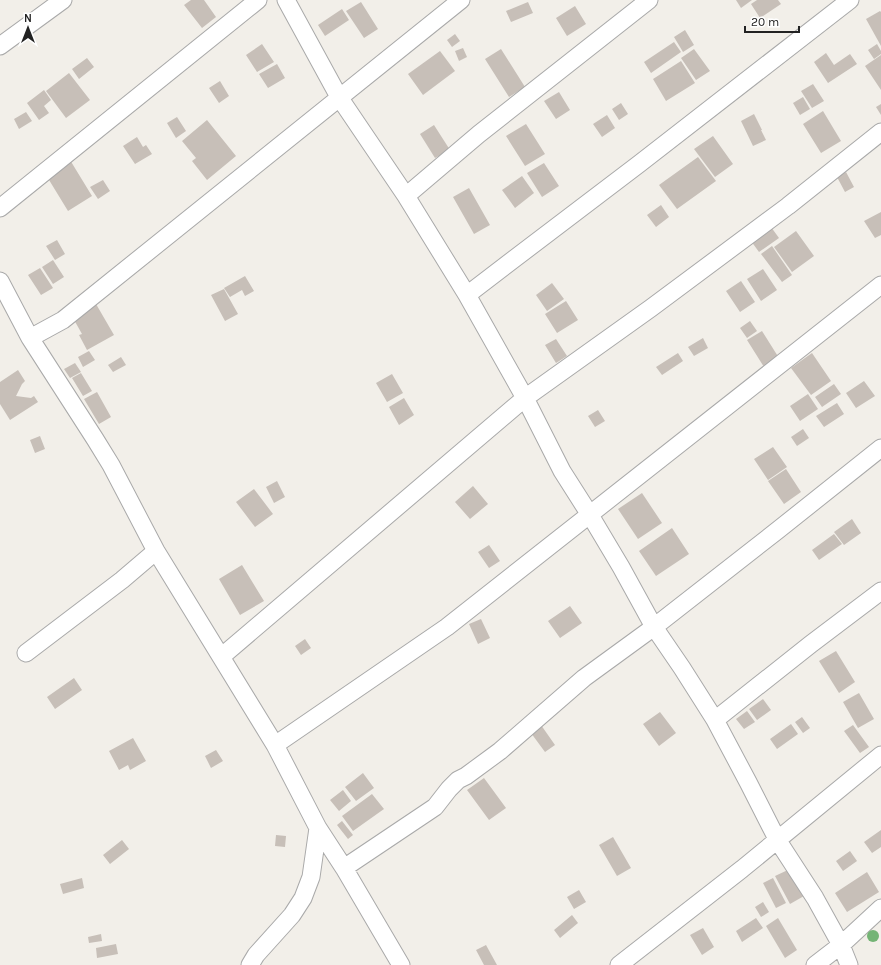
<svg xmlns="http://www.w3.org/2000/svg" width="881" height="965" font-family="Karla,sans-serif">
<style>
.building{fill:#c7bfb8}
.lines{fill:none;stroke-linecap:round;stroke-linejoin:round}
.minor-casing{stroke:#a9a9a9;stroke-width:19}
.minor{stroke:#fff;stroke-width:17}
.tree{fill:#74b475}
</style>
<rect width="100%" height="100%" fill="#f2efe9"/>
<path class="building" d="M191,0H204L216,17L202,28L184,5Z
M736,0H752L741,8Z
M757,0H778L781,4L760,18L751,4Z
M361,2L378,29L364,38L346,11Z
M528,2L533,13L511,22L506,11Z
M575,6L586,24L567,36L556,18Z
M342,9L349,20L325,36L318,25Z
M880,11L881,12V46L866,19Z
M685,30L694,45L683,52L674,37Z
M455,34L460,41L452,47L447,40Z
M674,42L681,52L651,73L644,62Z
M262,44L274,62L257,72L246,55Z
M877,44L881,51V54L874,59L868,50Z
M463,48L467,57L459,61L455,51Z
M501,49L525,87L509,97L485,59Z
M694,49L710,71L696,80L681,58Z
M440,51L455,71L423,95L408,74Z
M826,53L834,65L850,54L857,64L828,83L814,62Z
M881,55V90L865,66Z
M87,58L94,67L79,79L72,69Z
M681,61L695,83L666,101L653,79Z
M277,64L285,78L268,88L259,74Z
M69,73L90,100L66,118L46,91Z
M220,81L229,96L219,103L209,88Z
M813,84L824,101L812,108L801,91Z
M44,90L51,100L44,106L49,113L39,120L27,103Z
M559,92L570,110L556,119L544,101Z
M803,97L810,109L800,115L793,103Z
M621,103L628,114L619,120L612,109Z
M881,104V115L876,107Z
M823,111L841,141L821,153L803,124Z
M26,112L32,121L19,129L14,119Z
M754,114L762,130H761L766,140L753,146L741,121Z
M607,115L615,128L602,137L593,124Z
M177,117L186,131L176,138L167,123Z
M207,120L236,156L207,180L192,161L196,158L182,141Z
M526,124L545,154L525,166L506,136Z
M434,125L450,150L435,158L420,134Z
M713,136L733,164L715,177L694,149Z
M137,137L143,147L146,145L152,154L135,164L123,146Z
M698,157L716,181L677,209L659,185Z
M70,160L92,196L68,211L46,175Z
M544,163L559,186L542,197L527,173Z
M846,172L854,187L845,192L837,177Z
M522,176L534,193L515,208L502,190Z
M103,180L110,191L98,199L90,187Z
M469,188L490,225L474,234L453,197Z
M661,205L669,217L656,227L647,215Z
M881,212V235L875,238L864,221Z
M771,227L779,238L759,252L751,241Z
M796,231L814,256L792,272L774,247Z
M57,240L65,254L55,260L46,246Z
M772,246L792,275L782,282L761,254Z
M53,260L64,277L53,284L42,267Z
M40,268L53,288L41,295L28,275Z
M763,269L777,290L761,301L747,279Z
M245,276L254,291L245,296L242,290L230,297L224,288Z
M741,281L755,302L740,312L726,291Z
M552,283L564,299L547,311L536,295Z
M224,289L238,314L225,321L211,295Z
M566,301L578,320L557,333L545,314Z
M96,304L114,335L87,350L79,335L82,334L73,318Z
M750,321L757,331L747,338L740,328Z
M762,331L779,358L764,367L747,340Z
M703,338L708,348L694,356L688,347Z
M556,339L567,356L556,363L545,345Z
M89,351L95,360L83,367L78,357Z
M678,353L683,361L662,375L656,367Z
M812,353L831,381L811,395L791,368Z
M121,357L126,365L113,372L108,365Z
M75,363L81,372L70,378L64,369Z
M18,370L25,381L22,384L16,396L31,398L34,396L38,402L10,420L0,404V382Z
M81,373L92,391L83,396L72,378Z
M392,374L403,393L387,402L376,383Z
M864,381L875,396L856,408L846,393Z
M834,384L841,394L822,407L815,397Z
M97,392L111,417L99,424L84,399Z
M808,394L818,409L800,421L790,406Z
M404,398L414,415L399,425L389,407Z
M837,403L844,414L824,427L816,416Z
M598,410L605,421L595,427L588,416Z
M803,429L809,438L797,446L791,437Z
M40,436L45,449L35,453L30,440Z
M773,447L787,467L768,480L754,459Z
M786,469L801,492L784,504L768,481Z
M277,481L285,497L274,503L266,487Z
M473,486L488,504L470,519L455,502Z
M254,489L273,514L255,527L236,502Z
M642,493L662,523L638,539L618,509Z
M852,519L861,533L844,545L834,532Z
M672,528L689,554L656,576L639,551Z
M834,534L842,544L819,560L812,550Z
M489,545L500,561L489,568L478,552Z
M242,565L264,601L240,615L219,579Z
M570,606L582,623L560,638L548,621Z
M481,619L490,638L478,644L469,624Z
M305,639L311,648L301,655L295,646Z
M836,651L855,682L839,693L819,661Z
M74,678L82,690L55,709L47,697Z
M859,693L874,719L858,728L843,702Z
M763,699L771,710L757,720L749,709Z
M747,711L755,722L744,729L736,719Z
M660,712L676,733L659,746L643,724Z
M802,717L810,728L803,733L795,722Z
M791,724L798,734L777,749L770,739Z
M541,725L555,745L545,752L531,733Z
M853,725L869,747L860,753L844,731Z
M133,738L146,761L130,770L128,765L119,770L109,751Z
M216,750L223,761L211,768L205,756Z
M363,773L374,788L356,801L345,787Z
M484,778L506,808L489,820L467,790Z
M343,790L351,801L339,811L330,800Z
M372,794L384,809L353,831L342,816Z
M342,821L353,835L348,839L337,825Z
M881,830V847L872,853L864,842Z
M276,835L286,836L285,847L275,846Z
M613,837L631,868L617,876L599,845Z
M122,840L129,849L110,864L103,855Z
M850,851L857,861L843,871L836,861Z
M790,869L804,896L790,904L775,876Z
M867,872L879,892L847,912L835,893Z
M82,878L84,888L63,894L60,884Z
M773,878L786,903L776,908L763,883Z
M579,890L586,902L574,909L567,897Z
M763,902L769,912L761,917L755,907Z
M572,915L578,923L560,938L554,930Z
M756,918L763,928L742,942L736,931Z
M778,918L797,950L785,958L766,926Z
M703,928L714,947L702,955L690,935Z
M101,934L102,941L89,943L88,937Z
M116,944L118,954L97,958L96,948Z
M486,945L497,965H484L476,950Z"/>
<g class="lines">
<g class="minor-casing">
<path id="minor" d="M286,0L339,97L406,196L467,295L525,398L562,471L590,515L621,567L654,627L682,668L715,720L748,782L778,841L815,898L841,945L849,965
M0,46L63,0
M406,196L479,134L649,0
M0,208L258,0
M0,281L30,338L95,439L111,465L156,551L275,745L318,828L311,877L303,898L292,915L256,955L250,965
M467,295L514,259L639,164L850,0
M30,338L63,320L461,0
M26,653L122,580L156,551
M221,657L525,398L651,308L788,206L881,132
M715,720L811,644L881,591
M275,745L447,627L881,285
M318,828L344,868L401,965
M344,868L435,807L449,789L458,780L466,776L500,751L584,678L654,627L778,530L881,448
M619,965L742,869L881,755
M815,965L841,945L881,908"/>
</g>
<use href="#minor" class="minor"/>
</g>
<circle class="tree" cx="873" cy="936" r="6"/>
<g transform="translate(28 28)" stroke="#ffffff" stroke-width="3" paint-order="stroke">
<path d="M0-3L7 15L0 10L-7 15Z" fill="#222222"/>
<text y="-6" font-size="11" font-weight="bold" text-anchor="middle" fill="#222222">N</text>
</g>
<path d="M745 26v6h54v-6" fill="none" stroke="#222222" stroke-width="2"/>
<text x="751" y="26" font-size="12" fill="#222222" stroke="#ffffff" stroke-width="3" paint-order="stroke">20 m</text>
</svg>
